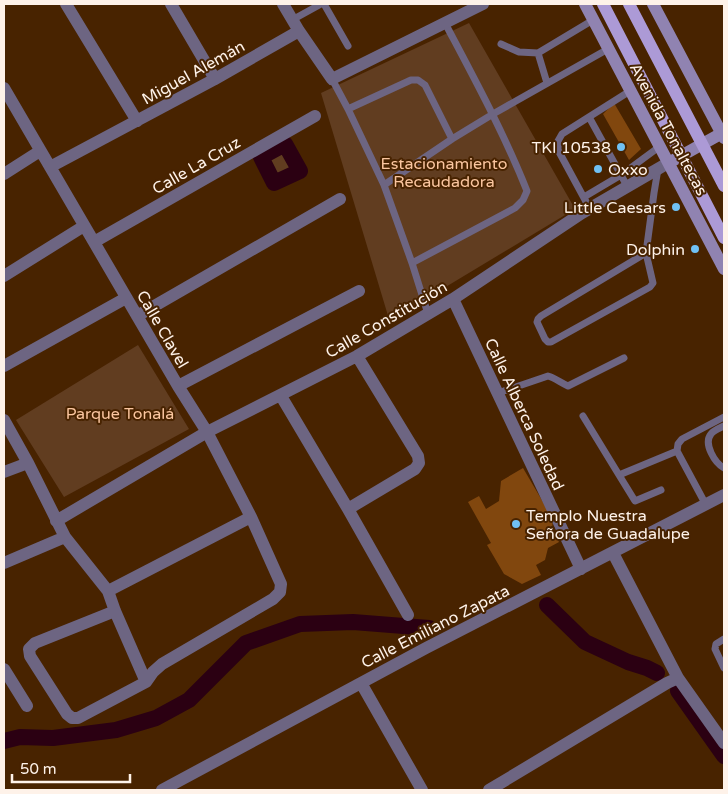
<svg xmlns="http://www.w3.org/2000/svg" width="728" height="794" font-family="'Varela Round',sans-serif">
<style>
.green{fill:#613d20}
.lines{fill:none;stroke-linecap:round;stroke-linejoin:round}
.canal{stroke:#2b0012;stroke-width:16}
.building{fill:#81470e}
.lane{stroke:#6d6582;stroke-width:7}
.street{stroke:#6d6582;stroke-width:12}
.secondary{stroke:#9083b1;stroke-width:12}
.primary{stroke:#ac9ad6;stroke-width:12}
.poi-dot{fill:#70c1f4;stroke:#482300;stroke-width:2}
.labels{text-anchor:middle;stroke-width:4;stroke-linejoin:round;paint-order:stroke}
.street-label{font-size:16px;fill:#fef2e9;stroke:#482300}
.poi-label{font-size:16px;fill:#fef2e9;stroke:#482300;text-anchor:end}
.park-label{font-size:16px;fill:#fbc69f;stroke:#482300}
</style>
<rect width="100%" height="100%" fill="#482300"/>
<path class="green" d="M469,23L575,209L439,291L389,319L321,93Z
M285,144L300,171L274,183L261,157Z
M138,345L189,429L64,497L16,420Z"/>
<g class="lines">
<path class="canal" d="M285,144L300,171L274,183L261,157Z
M547,605L585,642L628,662L647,668L657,673
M678,691L724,756
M4,741L20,737L53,738L116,730L156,718L189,700L246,643L300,624L353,622L429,628"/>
</g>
<path class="building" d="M614,103L641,149L629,160L603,114Z
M523,468L553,519L552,529L559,542L548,548L545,560L536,565L541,575L522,584L504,574L487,545L491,543L468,502L479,496L486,509L499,501L501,481Z"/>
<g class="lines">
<path class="lane" d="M324,4L348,46
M292,20L321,4
M501,44L519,52L538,53
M332,79L348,109L384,185L452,139L493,114L608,49
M547,83L538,53L593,20
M348,109L411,80H418L425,85L452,139
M589,117L627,186
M384,185L412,263L428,314
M584,197L621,175L659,147
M590,209L558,150V141L562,134L630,91
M646,253L541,316L538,319L537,322L545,339L548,342H551L650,287L653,283L646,253L654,193L658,169
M412,263L515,208L523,200L527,191C504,133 474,78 445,23
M498,393L548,376C555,378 561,383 568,386L624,358
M583,416L619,475L677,451
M724,426C720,428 714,430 711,434C703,444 715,463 724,468
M619,475L635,501L661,490
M706,505L677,451L678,444L682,439L724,417
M724,639L716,644L715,649L724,668"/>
<path class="street" d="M66,4L137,121
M171,4L215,79
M283,4L299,31L332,79L483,4
M4,88L178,386L207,432L251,517L281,584L280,592L273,599L162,664L153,672L146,682L78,718H72L67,714L30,656L29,649L35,643L115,611
M50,167L215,79L299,31
M4,174L40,151
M94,242L315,116
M4,276L84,226
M453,299L581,569
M137,316L340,199
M4,366L126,298
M178,386L359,291
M281,396L348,509L408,615
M4,420L28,463L65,537L108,591L115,611L146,682
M4,472L28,463
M348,509L415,469L419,463L418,456L357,356
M56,521L207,432L357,356L453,299L582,213L668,163
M613,553L678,678L724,743
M4,563L65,537
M108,591L251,517
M4,669L27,706
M361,683L422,790
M162,790L426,648L724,495
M489,790L667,683L678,678"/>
<path class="secondary" d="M585,4L724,269
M653,4L724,138
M672,161L724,132"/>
<path class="primary" d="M603,4L724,238
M629,4L724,186"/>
</g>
<g class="poi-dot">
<circle cx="621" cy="147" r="5"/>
<circle cx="598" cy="169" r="5"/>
<circle cx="676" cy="207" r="5"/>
<circle cx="695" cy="249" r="5"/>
<circle cx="516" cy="524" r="5"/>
</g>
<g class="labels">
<g class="street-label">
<text transform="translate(193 72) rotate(-29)" y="6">Miguel Alemán</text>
<text transform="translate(669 129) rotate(62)" y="6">Avenida Tonaltecas</text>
<text transform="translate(196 165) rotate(-30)" y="6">Calle La Cruz</text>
<text transform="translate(386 319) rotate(-30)" y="6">Calle Constitución</text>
<text transform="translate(163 329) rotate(60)" y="6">Calle Clavel</text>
<text transform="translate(525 414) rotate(65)" y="6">Calle Alberca Soledad</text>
<text transform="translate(435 626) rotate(-27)" y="6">Calle Emiliano Zapata</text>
</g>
<g class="poi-label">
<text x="611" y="153">TKI 10538</text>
<text x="608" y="175" text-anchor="start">Oxxo</text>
<text x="666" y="213">Little Caesars</text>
<text x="685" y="255">Dolphin</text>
<text x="526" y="521" text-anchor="start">Templo Nuestra<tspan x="526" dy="18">Señora de Guadalupe</tspan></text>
</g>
<g class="park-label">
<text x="444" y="169">Estacionamiento<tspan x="444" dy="18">Recaudadora</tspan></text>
<text x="120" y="419">Parque Tonalá</text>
</g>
</g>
<rect width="728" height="794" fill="none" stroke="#fef2e9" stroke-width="10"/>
<path d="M12 774v8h118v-8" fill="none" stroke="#fef2e9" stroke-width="2.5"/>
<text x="20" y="774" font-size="15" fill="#fef2e9" stroke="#482300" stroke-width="4" paint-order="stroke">50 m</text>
</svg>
